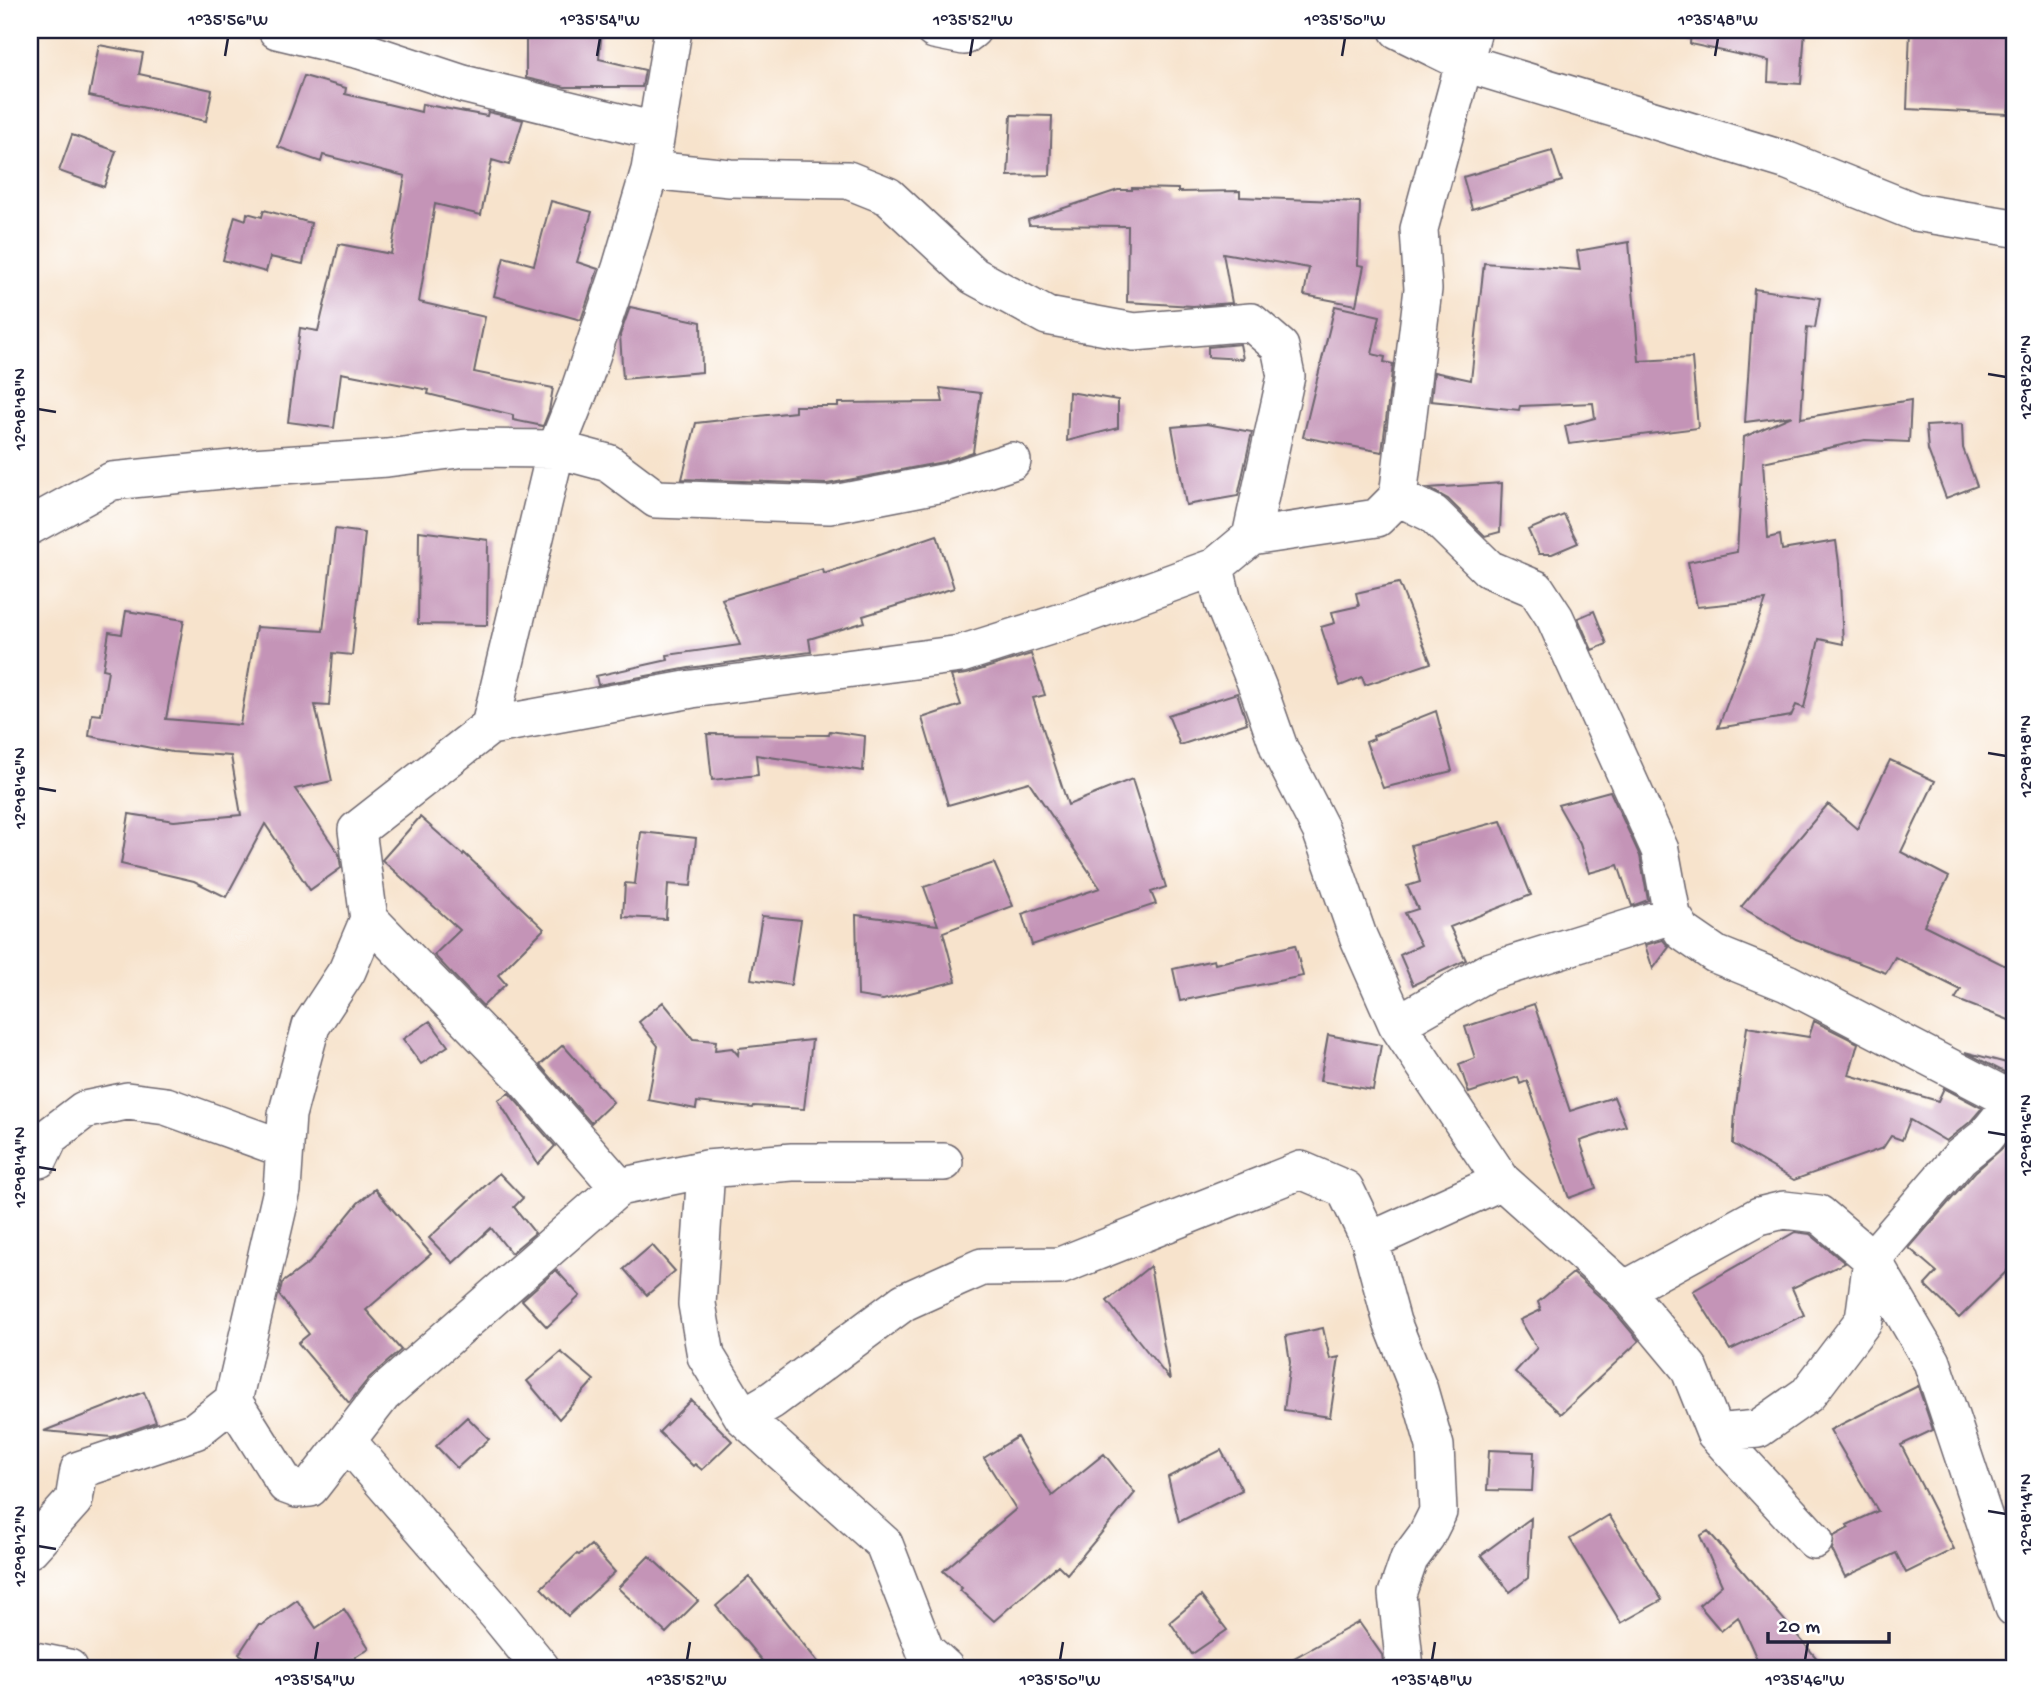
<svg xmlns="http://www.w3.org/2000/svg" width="2044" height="1698" font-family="'Gochi Hand',sans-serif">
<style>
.building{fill:#c494b7}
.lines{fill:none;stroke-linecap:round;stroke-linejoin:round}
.street-casing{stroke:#6d666e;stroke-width:40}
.street{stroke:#fff;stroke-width:37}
.ticks{fill:none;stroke:#22223b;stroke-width:2.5}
.neatline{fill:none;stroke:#22223b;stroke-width:2.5}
.ticks-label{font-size:18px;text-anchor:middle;fill:#22223b}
</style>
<rect width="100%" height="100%" fill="#fff"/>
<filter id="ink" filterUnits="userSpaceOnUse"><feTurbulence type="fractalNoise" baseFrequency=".0143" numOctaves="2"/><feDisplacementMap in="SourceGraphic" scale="14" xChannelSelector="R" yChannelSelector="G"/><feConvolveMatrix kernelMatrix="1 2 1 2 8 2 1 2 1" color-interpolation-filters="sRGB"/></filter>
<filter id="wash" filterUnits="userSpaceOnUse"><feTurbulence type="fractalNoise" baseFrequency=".00686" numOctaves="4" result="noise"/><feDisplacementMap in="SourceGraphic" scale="28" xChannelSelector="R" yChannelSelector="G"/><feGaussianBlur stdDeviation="1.57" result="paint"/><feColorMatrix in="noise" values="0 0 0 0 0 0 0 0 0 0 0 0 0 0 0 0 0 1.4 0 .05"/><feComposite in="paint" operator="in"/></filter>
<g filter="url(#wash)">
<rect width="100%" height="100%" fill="#f7e3cc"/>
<g id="blocks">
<path class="building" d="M526,30H602L599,59L645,70L642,87H565L526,78Z
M1691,30H1805L1801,84L1768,82L1769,61L1690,44Z
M1910,30H2014V71L2008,114L1907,109Z
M99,45L143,53L139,74L212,90L206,121L89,96Z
M304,76L346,88L345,94L421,112L422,104L487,116L488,112L523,120L509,165L492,160L481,215L435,204L419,302L485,317L474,372L553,388L549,411L543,426L513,420V415L428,394L429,390L341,373L334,428L288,422L300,328L318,331L339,244L391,254L405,176L323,155L321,162L278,147Z
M1011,115L1052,116L1050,175L1008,176Z
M72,135L116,151L104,187L59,171Z
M1552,151L1562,181L1472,209L1463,177Z
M1132,188L1178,189V192L1240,191V197L1360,202L1358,265L1364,266L1356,305L1304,295L1309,268L1223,253L1232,303L1193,306L1127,302L1128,226L1029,225L1028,220L1118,190H1132Z
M551,201L592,212L577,262L598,269L581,320L494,296L504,257L534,265Z
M264,210L311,223L303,264L270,257L266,272L223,260L235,216L246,220L247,213L262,217Z
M1629,242L1639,361L1692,358L1698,428L1569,444L1565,426L1595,418L1593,403L1520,406L1519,410L1431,401L1434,372L1471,380L1484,263L1580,270L1577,251Z
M1754,289L1820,298L1815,328L1807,327L1801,418L1911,400L1909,442L1865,440L1763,462L1768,538L1780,535L1782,550L1836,541L1839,563L1843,644L1819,639L1804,708L1796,705L1791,716L1718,728L1766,600L1697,607L1688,562L1737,552L1744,437L1792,416L1745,422Z
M1335,306L1380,316L1372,354L1385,357L1384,362L1393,364L1382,452L1303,437Z
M630,307L701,322L702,372L623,379L620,335Z
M1240,344L1243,359L1208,357V347Z
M940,388L981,393L973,452L943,462L827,484L682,479L696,423L795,412V406H838V403L943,402Z
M1069,392L1118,400V428L1067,441Z
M1206,424L1252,432L1238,496L1186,505L1172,427Z
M1962,424L1963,448L1977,486L1946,498L1928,450L1926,426Z
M1502,483L1500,532L1485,536L1448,499L1428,488Z
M1564,515L1578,543L1552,554H1539L1528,530Z
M335,529L365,533L352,655L333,653L329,706L315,705L332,781L295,789L339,854L341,868L310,890L265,824L226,897L194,881L121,864L129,814L174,821L241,815L231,756L172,752L89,736L92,714L101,715L108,670L103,669L109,632L122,634L126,611L184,620L166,719L240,725L256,627L323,631Z
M419,531L488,540L487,625L418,624Z
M937,535L954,588L863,616L865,622L809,639L811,652L689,668L598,685L596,676L668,660L667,655L740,645L722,599L823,569L824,574Z
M1399,583L1431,663L1365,685L1362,677L1340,686L1321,627L1335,623L1332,612L1359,606L1356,593Z
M1594,611L1607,644L1592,650L1578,618Z
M1031,654L1045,695L1033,698L1068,805L1132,779L1166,887L1151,892L1156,904L1032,945L1022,914L1100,888L1029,782L948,805L922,718L961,705L951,676L967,674Z
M1237,693L1247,723L1180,745L1168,715Z
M1436,711L1452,771L1383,788L1366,742L1374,739L1373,736Z
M830,731L865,736L863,771L756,755L758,775L712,780L707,734L829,735Z
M1890,760L1935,781L1901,852L1949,877L1924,925L2014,970V1022L1955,999L1961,990L1895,957L1886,973L1796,939L1741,907L1828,804L1857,829Z
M1610,791L1640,856L1648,900L1632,906L1618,865L1589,873L1580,844L1558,805Z
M420,817L463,855L464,853L544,929L498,975L506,984L483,1006L434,955L460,930L382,860Z
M1501,821L1531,895L1450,927L1466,960L1413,985L1400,955L1421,945L1405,913L1418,909L1407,886L1420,882L1411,845Z
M641,832L696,838L691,886L668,884L666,919L623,917L625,883L635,884Z
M994,863L1013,906L943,932L956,981L883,1000L858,996L856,915L938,925L924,887Z
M762,916L801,920L791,985L751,979Z
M1663,940L1669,947L1653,969L1645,945Z
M1295,945L1303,976L1180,1001L1173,969L1214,960L1215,964Z
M663,1002L693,1039L716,1041L715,1050L732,1048L738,1055L739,1048L812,1040L804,1109L754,1106L753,1108L697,1102L696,1109L648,1100L658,1046L639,1022Z
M1534,1004L1570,1111L1614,1097L1626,1126L1580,1141L1596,1188L1569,1198L1527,1081L1520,1084L1518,1077L1469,1093L1459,1064L1475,1058L1465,1027Z
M430,1021L448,1046L421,1064L403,1039Z
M1814,1021L1858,1043L1849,1075L1938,1101L1944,1088L1982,1108L1970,1122L1946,1141L1910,1120L1902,1140L1891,1136L1883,1148L1794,1180L1733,1144L1735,1112L1747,1027L1809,1037Z
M1328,1035L1381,1045L1373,1090L1320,1081Z
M563,1045L613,1102L591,1123L540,1065Z
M1965,1052L2014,1065V1067L2010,1075Z
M509,1093L555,1146L538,1164L498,1100Z
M2007,1144L2014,1148V1264L1959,1318L1925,1285L1937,1272L1909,1248L1975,1172Z
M499,1173L523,1198L514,1207L535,1233L511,1253L491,1228L453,1263L429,1238Z
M375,1189L431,1254L366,1310L401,1350L369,1378L349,1403L298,1343L309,1334L279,1295L282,1283L310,1262L358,1203Z
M1795,1232L1810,1234L1845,1263L1792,1288L1804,1315L1730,1350L1693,1291Z
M652,1245L675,1271L647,1295L624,1269Z
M1150,1266L1170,1380L1107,1301Z
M556,1270L580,1296L547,1327L522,1300Z
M1573,1273L1609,1305L1639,1341L1561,1414L1515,1372L1537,1348L1520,1320L1541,1310L1538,1302Z
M1323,1328L1330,1359L1339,1357L1330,1417L1284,1410L1290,1362L1286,1336Z
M561,1352L594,1380L559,1419L527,1381Z
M1918,1386L1933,1430L1901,1445L1954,1549L1906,1573L1896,1553L1845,1577L1832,1550L1834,1536L1849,1528L1847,1525L1878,1511L1830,1430Z
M144,1392L156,1422L112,1437L44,1431Z
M691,1400L732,1441L702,1470L695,1464L693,1466L659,1432Z
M467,1417L489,1439L457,1468L436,1446Z
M1017,1437L1052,1496L1104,1454L1135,1493L1067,1574L1058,1565L994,1621L960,1590L962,1588L943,1571L1016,1509L984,1458Z
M1221,1450L1242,1490L1179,1522L1168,1477Z
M1489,1450L1534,1452L1532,1491L1487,1490Z
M1609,1515L1662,1600L1621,1623L1570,1539Z
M1531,1518L1528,1578L1510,1592L1481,1555Z
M1708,1531L1741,1569L1825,1668H1761L1738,1617L1721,1631L1699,1605L1722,1585L1700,1536Z
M591,1545L615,1572L568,1616L541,1588L577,1554L579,1555Z
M649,1556L698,1601L666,1633L618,1588Z
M749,1577L823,1668H768L716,1606Z
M1201,1596L1227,1630L1192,1654L1170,1622Z
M297,1600L316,1628L344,1609L369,1648L338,1668H263L239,1654L258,1625H262Z
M1359,1622L1382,1655L1384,1668H1276Z"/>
</g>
</g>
<g filter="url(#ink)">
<use href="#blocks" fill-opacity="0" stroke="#6d666e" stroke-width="2"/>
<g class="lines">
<g class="street-casing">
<path id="street" d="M277,30L360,50L463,84L655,131
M934,30L964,36L972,30
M1398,30L1465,63L1788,161L1915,212L2014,228
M1473,30L1419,229L1423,289L1398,497L1377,518L1251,537L1215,567L1223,602L1258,688L1279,748L1321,830L1358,936L1397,1024L1502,1181L1624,1290L1689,1368L1715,1433L1814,1540
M650,170L730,178L848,180L888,196L974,276L1047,316L1134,332L1251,322L1280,347L1286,376L1251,537
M1398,497L1433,514L1489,569L1536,589L1555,618L1660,850L1672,915L1683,932L1715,954L1787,983L2014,1101
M30,526L112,481L252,467L387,458L466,448L556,449L608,463L656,499L829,505L948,482L1012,461
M490,726L692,689L961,654L1078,617L1215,567
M369,919L522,1076L619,1187
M1397,1024L1488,972L1672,915
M39,1159L50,1136L84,1110L127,1101L166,1106L285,1149
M706,1169L792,1162H944
M1370,1241L1502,1181
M1624,1290L1759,1216L1784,1210L1819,1214L1872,1259L1932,1362L2014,1608
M233,1401L286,1485L297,1489L310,1488L383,1394L619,1187L706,1169L697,1304L706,1356L743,1417L884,1544L925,1650L945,1668
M743,1417L772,1400L904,1302L957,1278L982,1267L1060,1266L1301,1170L1345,1189L1370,1241L1392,1322L1419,1390L1435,1446L1438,1512L1426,1536L1409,1559L1397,1594L1405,1668
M1715,1433L1758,1429L1808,1394L1864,1320L1872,1259L1960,1157L1985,1137L2014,1101
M347,1441L498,1615L541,1668
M30,1549L74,1500L79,1470L195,1431L233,1401L282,1190L287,1115L311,1026L347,971L369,919L357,830L490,726L556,449L580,389L621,268L650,170L673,30
M30,1660L69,1668"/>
</g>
<use href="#street" class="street"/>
</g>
</g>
<path class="ticks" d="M225,56L228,38M597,56L600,38M970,56L973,38M1342,56L1345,38M1715,56L1718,38M1988,374L2006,377M38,409L56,412M1988,753L2006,756M38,788L56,791M1988,1132L2006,1135M38,1167L56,1170M1988,1511L2006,1514M38,1546L56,1549M315,1660L318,1642M687,1660L690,1642M1060,1660L1063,1642M1432,1660L1435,1642M1805,1660L1808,1642"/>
<rect width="2044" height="1698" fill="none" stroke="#fff" stroke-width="77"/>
<path d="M1768 1632v10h121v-10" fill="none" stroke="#22223b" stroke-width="3.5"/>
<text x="1778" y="1632" font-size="21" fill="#22223b" stroke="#ffffff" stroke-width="5" paint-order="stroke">20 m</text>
<rect x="38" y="38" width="1968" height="1622" class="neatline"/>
<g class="ticks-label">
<text x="228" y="25">1°35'56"W</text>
<text x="600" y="25">1°35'54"W</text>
<text x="973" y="25">1°35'52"W</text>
<text x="1345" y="25">1°35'50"W</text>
<text x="1718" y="25">1°35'48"W</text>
<text transform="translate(2025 377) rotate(-90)" y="6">12°18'20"N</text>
<text transform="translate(19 409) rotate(-90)" y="6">12°18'18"N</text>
<text transform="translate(2025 756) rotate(-90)" y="6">12°18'18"N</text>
<text transform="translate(19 788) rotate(-90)" y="6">12°18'16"N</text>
<text transform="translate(2025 1135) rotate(-90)" y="6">12°18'16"N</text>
<text transform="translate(19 1167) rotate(-90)" y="6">12°18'14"N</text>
<text transform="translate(2025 1514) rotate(-90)" y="6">12°18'14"N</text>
<text transform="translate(19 1546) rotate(-90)" y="6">12°18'12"N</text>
<text x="315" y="1685">1°35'54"W</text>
<text x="687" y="1685">1°35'52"W</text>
<text x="1060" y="1685">1°35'50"W</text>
<text x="1432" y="1685">1°35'48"W</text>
<text x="1805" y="1685">1°35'46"W</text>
</g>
</svg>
